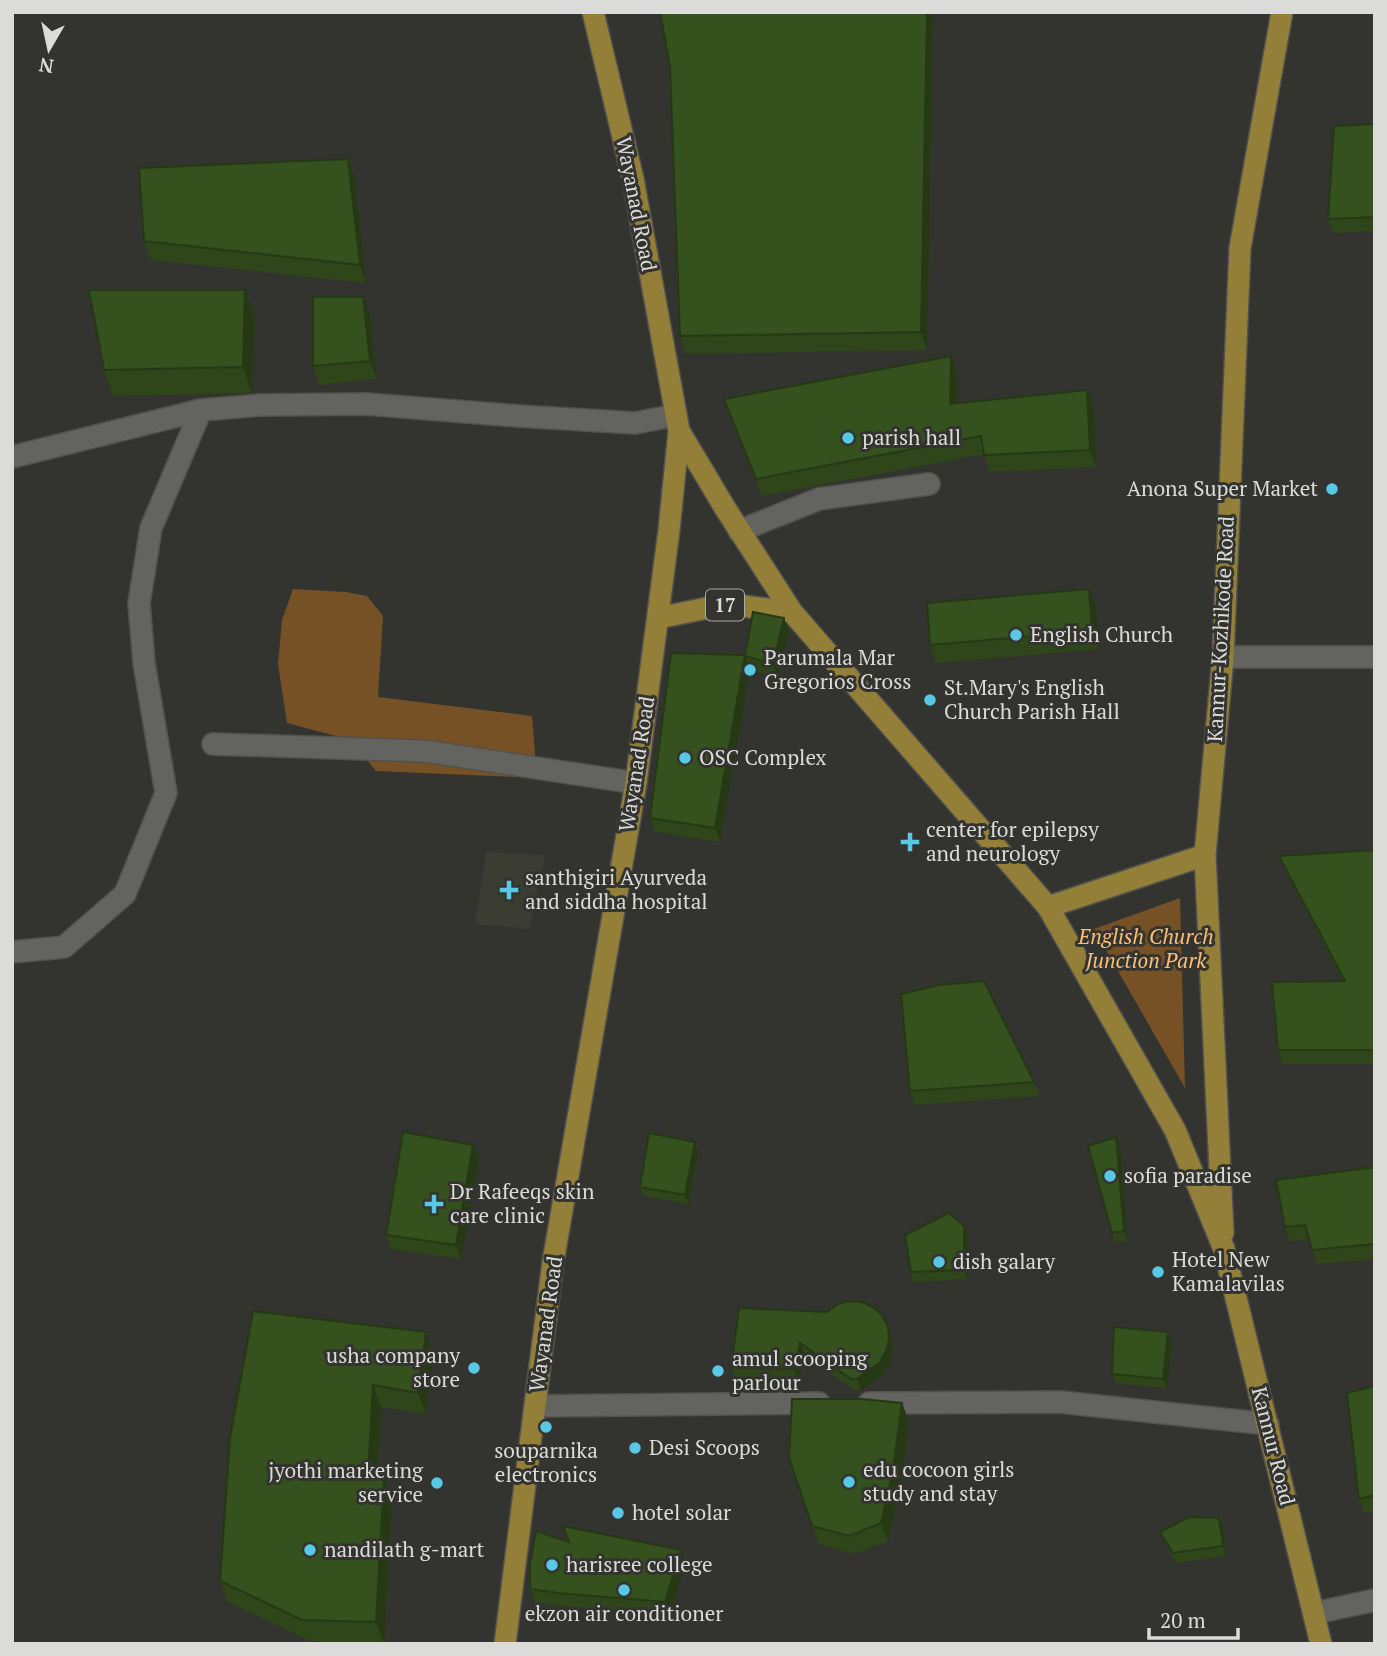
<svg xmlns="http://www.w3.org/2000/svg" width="1387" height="1656" font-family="'PT Serif',serif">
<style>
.built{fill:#3b3c32}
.green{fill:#765125}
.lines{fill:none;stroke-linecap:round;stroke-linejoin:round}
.minor-casing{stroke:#51514e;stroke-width:24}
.major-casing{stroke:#51514e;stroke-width:24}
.minor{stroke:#63635f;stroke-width:21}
.major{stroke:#947f39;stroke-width:21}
.wall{fill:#2e4619}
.shaded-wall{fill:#253914}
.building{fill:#35511d;stroke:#253914;stroke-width:2}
.poi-dot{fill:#59c8e5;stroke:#333430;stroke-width:2.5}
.labels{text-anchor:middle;stroke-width:6;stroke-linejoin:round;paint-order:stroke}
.shield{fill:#333430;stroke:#a9a9a6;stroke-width:2}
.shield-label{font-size:19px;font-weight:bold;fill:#dbdbd9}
.street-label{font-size:21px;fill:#dbdbd9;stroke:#333430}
.poi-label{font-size:21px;fill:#dbdbd9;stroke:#333430;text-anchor:start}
.park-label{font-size:21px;font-style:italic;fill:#fdbe77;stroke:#333430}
</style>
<rect width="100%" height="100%" fill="#333430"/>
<path class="built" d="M486,852L545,855L530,929L475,924Z"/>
<path class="green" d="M293,589L346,592L367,596L383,616L378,697L532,716L537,778L376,771L351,740L287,723L278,664L282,620Z
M1180,898L1185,1088L1094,929Z"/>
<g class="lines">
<g class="minor-casing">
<path id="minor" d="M12,457L201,410L261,405L366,404L518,416L635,423L676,415
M739,531L819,499L929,484
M1223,657H1375
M213,744L424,751L636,783
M12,952L64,947L125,894L166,793L144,663L139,603L151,528L201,410
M869,1403L1060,1402L1268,1424
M535,1406L819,1403
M1315,1613L1375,1600"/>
</g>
<g class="major-casing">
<path id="major" d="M679,431L725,508L792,612L1048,907L1175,1130L1224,1249L1321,1644
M658,618L727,604L792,612
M1048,907L1205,855
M1223,1233L1205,855L1223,657L1240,248L1282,12
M505,1644L553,1262L636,783L669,530L679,431L633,179L593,12"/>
</g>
<use href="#minor" class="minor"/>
<use href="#major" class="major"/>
</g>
<path class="wall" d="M660,12H933L927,350L686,354L680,336L670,67Z
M1375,124V231L1333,233L1328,219Z
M355,178L366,283L151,260L144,241Z
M255,316L252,393L113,396L104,370Z
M370,316L377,379L319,385L313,366Z
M957,373V404L1087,390L1094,407L1096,467L990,472L984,454L762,496L724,399Z
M1089,589L1096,608L1099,649L936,663L930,645Z
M784,618L789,632L778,678L750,670L720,842L655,832L650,818L745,655Z
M1375,850V1064H1283L1278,1050L1343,981L1285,870L1279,856Z
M1034,1082L1040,1096L915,1105L910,1091Z
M1116,1137L1120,1146L1127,1241L1115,1243L1112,1233Z
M695,1142L698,1151L689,1204L643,1196L640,1187Z
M479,1159L461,1259L391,1249L386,1235Z
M1375,1167V1259L1317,1264L1309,1239L1290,1241L1285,1227Z
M968,1235V1279L914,1282L911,1272Z
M827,1312L892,1339L893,1351L891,1363L884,1374L861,1390H855L805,1355L798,1381L736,1380L731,1368Z
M1168,1332L1172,1342L1167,1388L1116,1383L1112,1374Z
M433,1353L426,1414L381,1407L377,1476L392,1499L384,1644L310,1641L228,1602L220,1581L230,1438Z
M1375,1386V1511L1364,1513L1359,1499Z
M902,1403L909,1422L900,1489L888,1541L855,1554L819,1544L789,1458Z
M1223,1528L1226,1556L1176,1563L1164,1541L1160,1532Z
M569,1542L681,1550L685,1563L670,1615L562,1606L535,1602L530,1589Z"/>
<path class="shaded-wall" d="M927,12H933L927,350L921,332Z
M348,159L355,178L366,283L360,265Z
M245,290L255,316L252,393L243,367Z
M363,297L370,316L377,379L370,361Z
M951,356L957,373V421L950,404Z
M1087,390L1094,407L1096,467L1090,450Z
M1089,589L1096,608L1099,649L1092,631Z
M784,618L789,632L778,678L773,664Z
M745,655L750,670L720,842L715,828Z
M1116,1137L1120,1146L1127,1241L1124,1231Z
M695,1142L698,1151L689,1204L685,1195Z
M473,1145L479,1159L461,1259L456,1245Z
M964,1226L968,1235V1279L964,1270Z
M888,1327L892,1339L893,1351L891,1363L884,1374L861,1390L857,1379Z
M426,1332L433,1353L426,1414L418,1393Z
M1168,1332L1172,1342L1167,1388L1163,1379Z
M800,1343L805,1355L798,1381L794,1369Z
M373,1385L381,1407L376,1496L368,1475Z
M902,1403L909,1422L900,1489L888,1541L881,1523Z
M384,1477L392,1499L384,1644L376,1622Z
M1219,1518L1223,1528L1226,1556L1223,1546Z
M681,1550L685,1563L670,1615L665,1602Z"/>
<path class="building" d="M660,12H927L921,332L680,336L670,67Z
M1375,124V217L1328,219L1334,126Z
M348,159L360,265L144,241L139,168Z
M89,290H245L243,367L104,370Z
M313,297H363L370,361L313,366Z
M951,356L950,404L1087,390L1090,450L984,455L981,436L756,479L724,399Z
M1089,589L1092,631L930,645L927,603Z
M753,612L784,618L773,664L745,656Z
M671,653L745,655L715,828L650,818Z
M1375,850V1050H1278L1272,982L1345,981L1279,856Z
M984,981L1034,1082L910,1091L901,994L939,985Z
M403,1132L473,1145L456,1245L386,1235Z
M649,1133L695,1142L685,1195L640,1187Z
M1116,1137L1124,1231L1112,1233L1088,1146Z
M1375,1167V1244L1312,1250L1305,1225L1285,1227L1276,1180Z
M949,1213L964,1226V1270L911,1272L905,1235Z
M850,1301L862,1302L873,1307L882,1315L888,1327L889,1339L886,1351L880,1362L857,1379H851L800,1343L794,1369L731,1368L739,1308L827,1312L838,1304Z
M253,1311L426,1332L418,1393L373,1385L368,1475L384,1477L376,1622L302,1620L220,1581L230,1438Z
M1114,1327L1168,1332L1163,1379L1112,1374Z
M1375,1386V1495L1359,1499L1347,1393Z
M792,1399H862L902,1403L893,1470L881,1523L849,1536L812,1526L789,1458Z
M1189,1517L1219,1518L1223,1546L1173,1553L1160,1532Z
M563,1526L681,1550L665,1602L558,1593L530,1589V1564L536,1531L569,1542Z"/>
<g class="poi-dot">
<circle cx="848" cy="438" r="7"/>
<circle cx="1332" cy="489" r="7"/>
<circle cx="1016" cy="635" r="7"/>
<circle cx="750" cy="670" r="7"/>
<circle cx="930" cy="700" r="7"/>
<circle cx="685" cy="758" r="7"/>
<path d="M906.5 831.5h7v7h7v7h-7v7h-7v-7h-7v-7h7z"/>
<path d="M505.5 879.5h7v7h7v7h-7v7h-7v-7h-7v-7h7z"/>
<circle cx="1110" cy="1176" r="7"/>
<path d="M430.5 1193.5h7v7h7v7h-7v7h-7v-7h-7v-7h7z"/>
<circle cx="939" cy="1262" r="7"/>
<circle cx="1158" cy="1272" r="7"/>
<circle cx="474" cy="1368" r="7"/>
<circle cx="718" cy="1371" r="7"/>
<circle cx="546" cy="1427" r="7"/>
<circle cx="635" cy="1448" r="7"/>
<circle cx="849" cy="1482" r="7"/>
<circle cx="437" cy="1483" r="7"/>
<circle cx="618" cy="1513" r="7"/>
<circle cx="310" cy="1550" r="7"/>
<circle cx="552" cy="1565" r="7"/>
<circle cx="624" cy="1590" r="7"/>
</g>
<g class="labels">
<rect class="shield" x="706" y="589.5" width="38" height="31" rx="5"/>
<g class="shield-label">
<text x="725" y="612">17</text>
</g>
<g class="street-label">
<text transform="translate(636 204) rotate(79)" y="7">Wayanad Road</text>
<text transform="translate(1221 629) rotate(-87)" y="7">Kannur-Kozhikode Road</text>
<text transform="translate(637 764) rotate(-81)" y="7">Wayanad Road</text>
<text transform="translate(546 1324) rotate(-82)" y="7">Wayanad Road</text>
<text transform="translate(1273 1446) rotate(76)" y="7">Kannur Road</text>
</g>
<g class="poi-label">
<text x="862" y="445">parish hall</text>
<text x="1318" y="496" text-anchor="end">Anona Super Market</text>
<text x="1030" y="642">English Church</text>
<text x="764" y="665">Parumala Mar<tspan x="764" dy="24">Gregorios Cross</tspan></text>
<text x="944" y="695">St.Mary's English<tspan x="944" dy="24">Church Parish Hall</tspan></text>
<text x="699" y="765">OSC Complex</text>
<text x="926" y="837">center for epilepsy<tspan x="926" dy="24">and neurology</tspan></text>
<text x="525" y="885">santhigiri Ayurveda<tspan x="525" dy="24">and siddha hospital</tspan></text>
<text x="1124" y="1183">sofia paradise</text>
<text x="450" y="1199">Dr Rafeeqs skin<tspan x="450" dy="24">care clinic</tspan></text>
<text x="1172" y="1267">Hotel New<tspan x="1172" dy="24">Kamalavilas</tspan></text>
<text x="953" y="1269">dish galary</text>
<text x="460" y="1363" text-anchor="end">usha company<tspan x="460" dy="24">store</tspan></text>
<text x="732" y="1366">amul scooping<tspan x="732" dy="24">parlour</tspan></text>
<text x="649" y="1455">Desi Scoops</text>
<text x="546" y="1458" text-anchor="middle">souparnika<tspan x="546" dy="24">electronics</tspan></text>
<text x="863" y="1477">edu cocoon girls<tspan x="863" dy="24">study and stay</tspan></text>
<text x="423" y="1478" text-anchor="end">jyothi marketing<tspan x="423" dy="24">service</tspan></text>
<text x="632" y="1520">hotel solar</text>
<text x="324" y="1557">nandilath g-mart</text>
<text x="566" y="1572">harisree college</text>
<text x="624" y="1621" text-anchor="middle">ekzon air conditioner</text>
</g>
<g class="park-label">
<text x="1146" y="944">English Church<tspan x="1146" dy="24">Junction Park</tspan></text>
</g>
</g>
<rect width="1387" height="1656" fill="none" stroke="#dbdbd9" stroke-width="28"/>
<g transform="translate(49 49) rotate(189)" stroke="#333430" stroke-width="5" paint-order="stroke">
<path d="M0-5L12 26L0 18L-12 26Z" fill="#dbdbd9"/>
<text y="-10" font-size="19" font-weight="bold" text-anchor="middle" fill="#dbdbd9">N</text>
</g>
<path d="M1149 1628v10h89v-10" fill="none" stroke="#dbdbd9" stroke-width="3.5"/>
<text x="1160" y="1628" font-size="21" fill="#dbdbd9" stroke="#333430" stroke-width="5" paint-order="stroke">20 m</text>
</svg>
